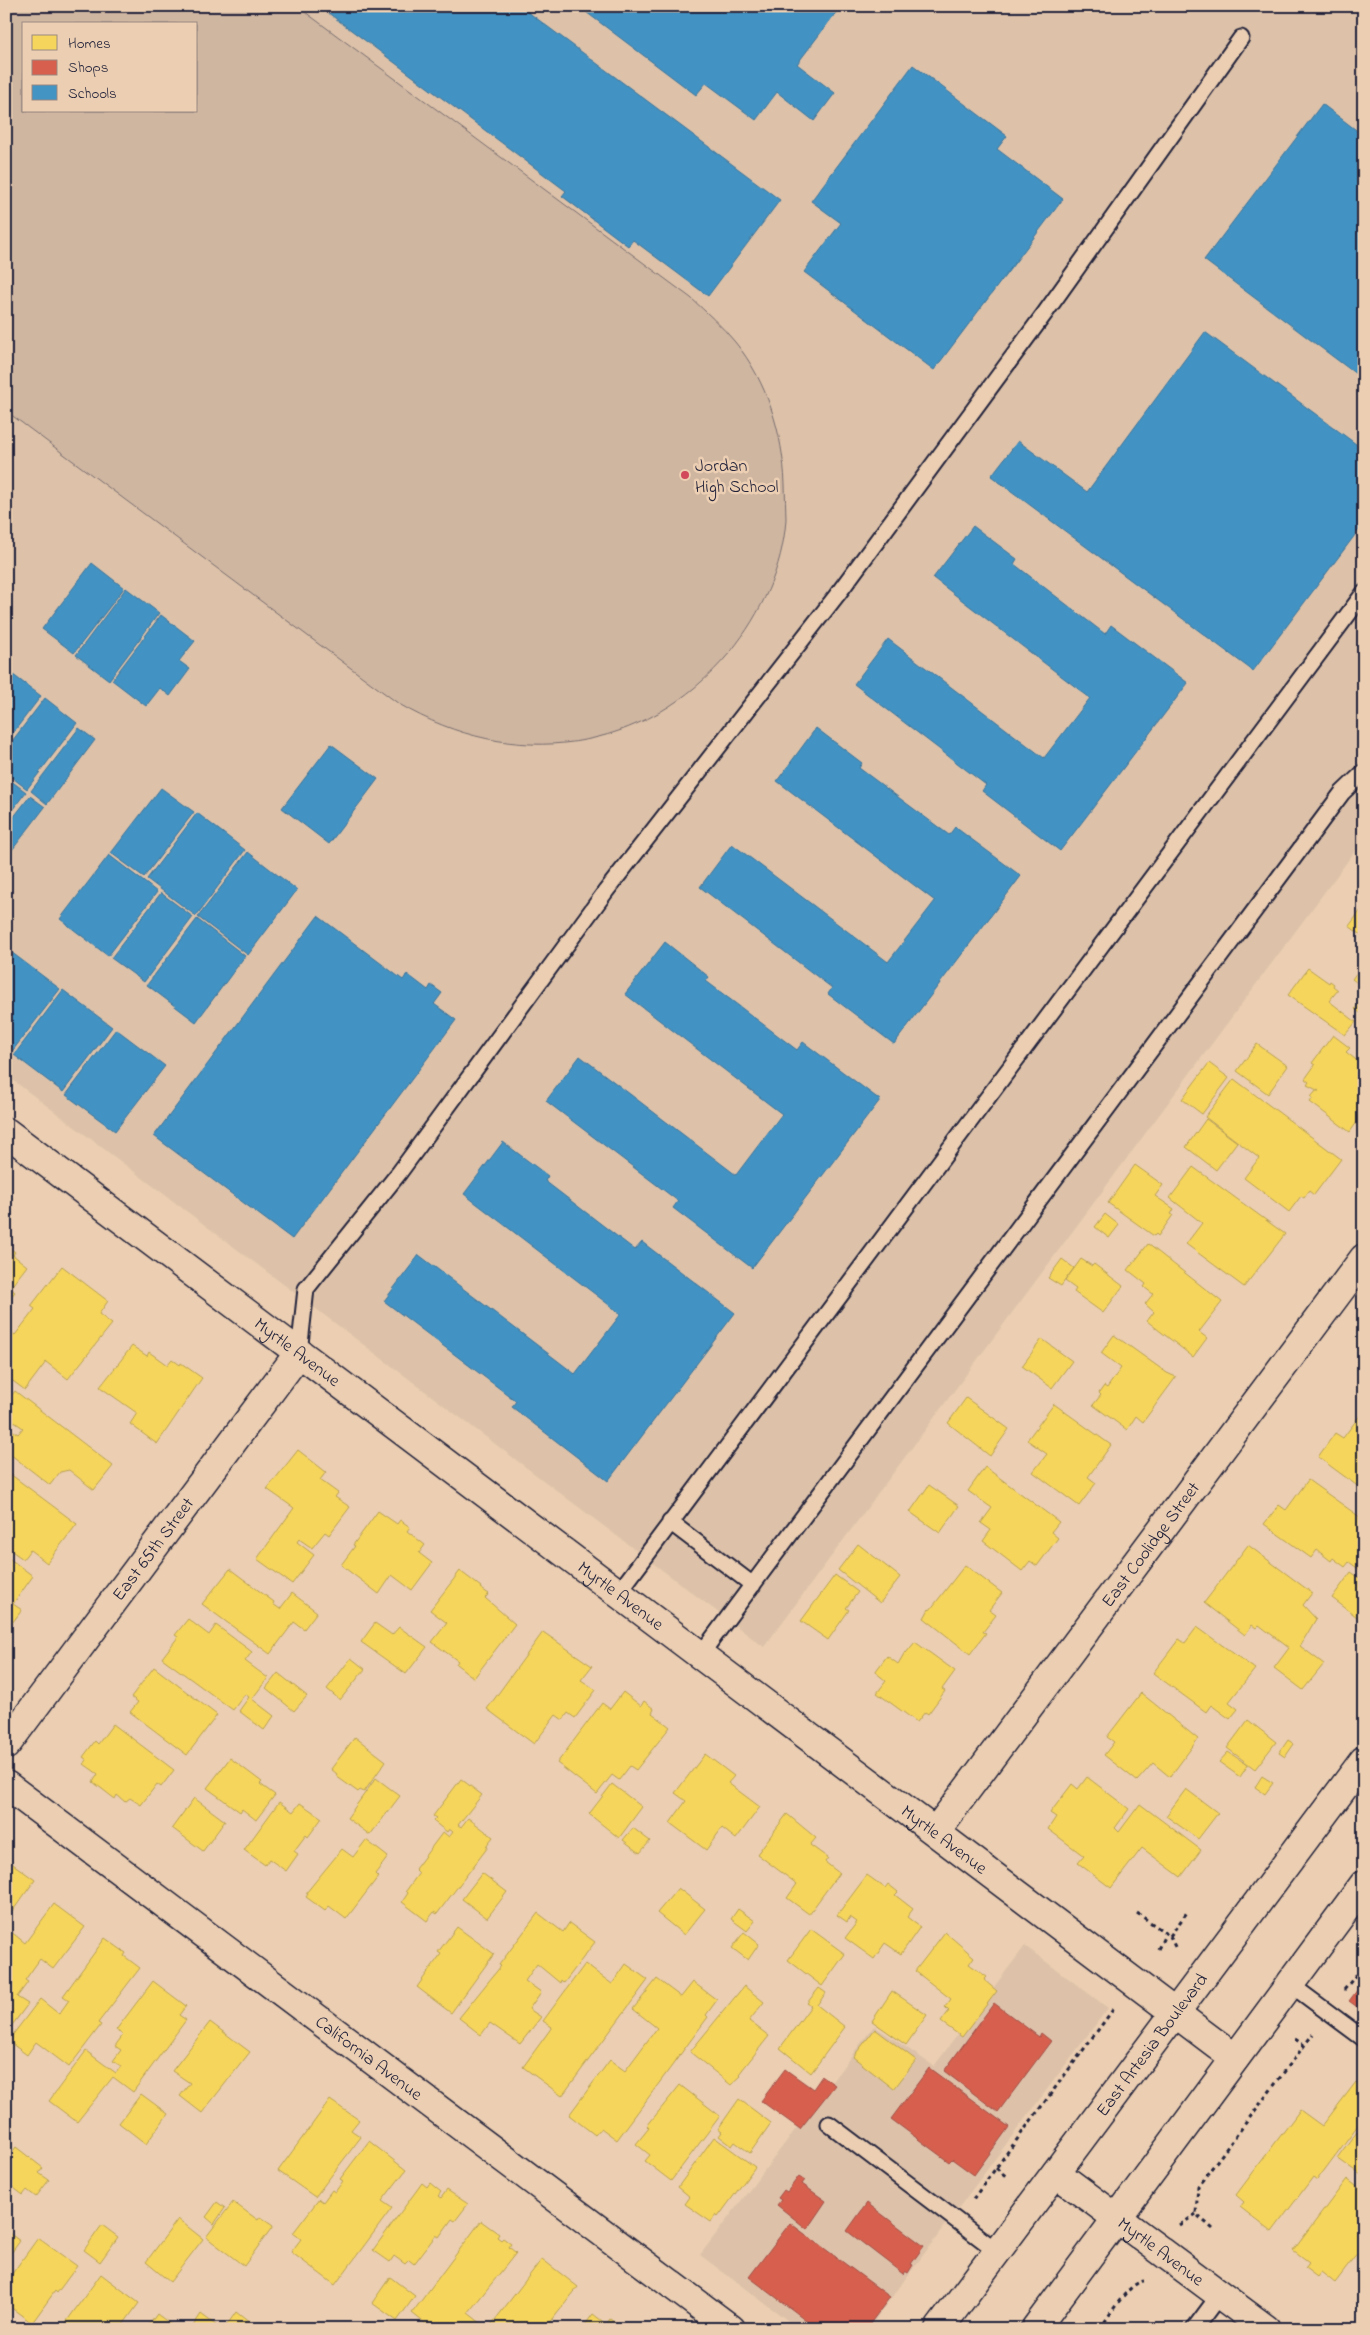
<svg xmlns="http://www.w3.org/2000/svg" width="1370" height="2335" font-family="'Indie Flower',sans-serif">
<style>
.built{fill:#ddc2a9;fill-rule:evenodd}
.green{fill:#cfb6a1;stroke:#786c6e;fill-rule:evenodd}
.homes{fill:#f6d55c;stroke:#b69f52}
.shops{fill:#d6604d;stroke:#a04d48}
.schools{fill:#4393c3;stroke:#39719a}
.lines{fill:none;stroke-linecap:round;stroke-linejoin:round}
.lane-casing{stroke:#22223b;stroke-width:19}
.street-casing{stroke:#22223b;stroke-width:31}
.primary-casing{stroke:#22223b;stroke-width:31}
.path{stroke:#22223b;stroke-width:3;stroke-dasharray:4 4;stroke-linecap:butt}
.lane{stroke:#eccfb2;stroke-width:15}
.street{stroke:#eccfb2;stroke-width:28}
.primary{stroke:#eccfb2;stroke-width:28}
.poi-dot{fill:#d1495b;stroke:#eccfb2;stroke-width:2}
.labels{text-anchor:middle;stroke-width:5;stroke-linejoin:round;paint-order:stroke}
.poi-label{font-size:18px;fill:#22223b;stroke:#eccfb2;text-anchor:start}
.street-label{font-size:18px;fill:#22223b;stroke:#eccfb2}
</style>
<rect width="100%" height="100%" fill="#eccfb2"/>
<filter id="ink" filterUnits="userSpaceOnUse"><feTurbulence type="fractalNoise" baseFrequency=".02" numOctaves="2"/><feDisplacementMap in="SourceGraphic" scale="10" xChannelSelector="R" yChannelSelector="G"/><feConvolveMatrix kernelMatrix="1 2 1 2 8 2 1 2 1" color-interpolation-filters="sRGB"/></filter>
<g filter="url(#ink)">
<path class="built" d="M6,6H1364V839L764,1647L6,1075ZM24,24H196V111H24Z
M1025,1946L1108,2008L868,2329H799L700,2255L874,2026L934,2066Z"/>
<path class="green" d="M6,6H297L691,298C706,312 722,326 735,342C767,381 783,434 785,484C785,496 786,507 786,519C783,567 761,614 731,651C645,755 513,771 399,704L6,411ZM24,24H196V111H24Z"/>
<path class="homes" d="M1364,906V937L1349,926Z
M1364,963V988L1352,979Z
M1308,968L1329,983L1330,981L1334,984L1333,986L1338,990L1329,1001L1356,1022L1345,1035L1288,995Z
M1364,996V1016L1355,1009Z
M1333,1035L1350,1048L1346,1052L1364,1066V1126L1357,1122L1350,1132L1310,1102L1313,1098L1311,1097L1316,1091H1319L1307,1085L1309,1082L1305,1079L1315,1065L1312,1063Z
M1257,1044L1288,1066L1268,1094L1237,1071Z
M1209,1063L1229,1078L1202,1114L1182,1099Z
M1234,1079L1341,1159L1314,1195L1309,1191L1304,1198L1301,1196L1289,1212L1244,1178L1259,1158L1205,1117Z
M1206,1119L1237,1142L1216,1170L1186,1147Z
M1135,1165L1163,1185L1155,1196L1174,1209L1171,1214L1173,1215L1158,1236L1156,1234L1154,1236L1108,1203Z
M1193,1167L1285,1234L1244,1287L1186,1244L1202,1223L1170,1198Z
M1105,1214L1119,1225L1109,1238L1095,1227Z
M1148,1244L1222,1302L1199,1332L1207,1338L1193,1357L1147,1321L1154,1312L1145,1304L1153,1294L1144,1287L1146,1284L1128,1270Z
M6,1245L15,1252L13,1255L27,1266L10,1288L15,1292L6,1303Z
M1062,1259L1074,1268L1061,1286L1048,1278Z
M1081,1259L1092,1266L1094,1264L1123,1286L1103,1313L1074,1292L1076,1289L1065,1281Z
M62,1266L108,1301L99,1314L112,1324L68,1379L46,1362L25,1390L6,1376V1329L15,1335L35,1309L31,1306Z
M1114,1335L1167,1373L1176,1377L1143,1422L1136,1416L1127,1430L1093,1405L1101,1395L1099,1393L1104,1386L1107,1388L1121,1368L1101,1353Z
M1042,1339L1072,1361L1052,1388L1022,1366Z
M132,1346L147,1356L149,1352L167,1365L172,1359L180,1365L181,1363L202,1378L157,1444L130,1424L137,1413L100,1387Z
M15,1391L113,1466L94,1490L69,1470L60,1472L50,1485L6,1451V1432L9,1428L18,1434L23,1428L6,1416V1403Z
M966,1398L1009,1429L990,1456L948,1423Z
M1054,1404L1111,1445L1088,1477L1096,1483L1079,1506L1033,1472L1047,1454L1027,1440Z
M1364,1410V1489L1363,1490L1318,1457L1335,1433L1343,1438Z
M298,1450L326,1472L320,1480L338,1493L335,1497L350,1507L329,1535L325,1532L312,1548L299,1539L297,1542L314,1555L292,1584L257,1559L294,1508L267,1489Z
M985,1467L1059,1522L1051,1532L1058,1538L1037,1566L1030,1561L1022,1571L983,1541L991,1530L981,1523L992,1508L968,1491Z
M6,1471L77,1524L47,1563L30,1550L23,1559L6,1547Z
M1308,1480L1364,1520V1573L1349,1562L1345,1567L1333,1558L1331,1561L1317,1550L1311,1558L1264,1524L1279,1505L1286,1510Z
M929,1485L959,1506L940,1533L910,1512Z
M378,1511L397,1524L400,1520L410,1527L407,1531L425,1545L419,1553L432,1563L412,1590L392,1575L379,1594L341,1565L355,1546L353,1545Z
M858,1544L900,1577L880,1603L838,1570Z
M1248,1545L1312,1593L1303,1605L1316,1619L1300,1646L1324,1664L1303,1690L1274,1668L1289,1648L1259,1625L1256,1628L1252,1625L1245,1635L1204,1603Z
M6,1556L33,1576L13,1604L22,1610L6,1631Z
M965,1565L1002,1593L989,1610L996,1615L983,1632L986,1633L970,1654L924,1618L929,1609L930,1610Z
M230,1569L274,1602L273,1604L280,1609L292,1593L317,1612L304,1629L294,1622L270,1654L202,1604Z
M460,1571L481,1587L480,1588L489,1594L485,1598L515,1624L474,1678L456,1664L458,1661L432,1642L447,1623L430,1610Z
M1351,1572L1364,1581V1617L1361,1620L1332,1598Z
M835,1575L858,1592L846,1608L849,1610L828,1640L801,1621Z
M188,1619L209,1635L216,1625L252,1652L245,1661L268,1678L252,1699L274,1716L264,1730L239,1711L249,1697L245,1694L233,1710L162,1658L178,1637L175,1635Z
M375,1623L392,1635L399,1627L427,1647L406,1674L361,1642Z
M1197,1627L1255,1669L1229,1702L1238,1709L1230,1719L1211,1705L1206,1712L1153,1673L1179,1639L1185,1643Z
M543,1632L592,1666L581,1680L596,1690L575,1718L568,1713L563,1720L556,1715L534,1744L487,1709Z
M915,1642L955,1671L942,1689L945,1691L928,1714L925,1712L917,1722L877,1693L886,1681L875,1672L887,1656L898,1664L905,1652L906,1653Z
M351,1658L365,1669L340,1700L327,1689Z
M154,1667L217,1715L187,1755L130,1712L138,1702L131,1697Z
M278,1673L307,1696L294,1711L266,1688Z
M623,1692L641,1706L644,1701L654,1709L652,1713L670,1727L636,1770L630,1766L619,1780L612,1775L597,1794L557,1763L602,1703L610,1709Z
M1141,1693L1198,1739L1170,1777L1153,1763L1137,1781L1104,1755L1114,1742L1107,1737Z
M1248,1720L1276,1742L1255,1769L1227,1748Z
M113,1724L174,1770L161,1787L157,1784L141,1805L130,1798L125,1802L117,1795L115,1799L93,1782L98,1774L84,1764L87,1760L83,1757L95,1741L98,1744Z
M355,1737L386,1761L364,1792L360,1790L358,1792L336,1776L337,1774L331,1769Z
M1288,1740L1294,1744L1285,1757L1279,1753Z
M1228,1752L1248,1765L1240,1777L1219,1762Z
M705,1754L734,1776L728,1783L760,1807L736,1839L722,1828L706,1850L670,1823L686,1801L675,1793Z
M230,1758L262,1782L260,1784L275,1795L256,1820L242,1809L240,1812L207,1788Z
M1262,1776L1273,1783L1265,1794L1255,1787Z
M1087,1777L1129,1809L1115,1828L1119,1832L1140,1804L1201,1850L1181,1877L1142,1848L1111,1888L1078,1863L1084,1856L1048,1829L1056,1817L1050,1813L1072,1784L1078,1789Z
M376,1778L400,1796L370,1835L347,1818Z
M461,1779L482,1795L458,1825L461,1827L468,1818L493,1837L486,1846L488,1847L437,1914L434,1912L427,1921L402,1902L408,1893L406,1891L419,1873L415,1869L443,1832L449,1837L453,1832L449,1829L447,1832L433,1821L436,1818L433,1816Z
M612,1784L642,1807L619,1838L589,1814Z
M1186,1789L1218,1813L1198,1839L1166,1816Z
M194,1798L225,1821L203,1851L172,1828Z
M279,1802L293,1812L300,1803L322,1818L308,1837L306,1835L294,1851L298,1854L286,1871L269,1859L265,1865L244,1850Z
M787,1814L816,1838L810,1845L828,1858L825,1862L839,1873L809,1914L787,1898L797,1884L757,1854Z
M633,1828L650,1841L640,1853L623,1840Z
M366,1840L388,1857L375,1874L378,1877L346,1919L329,1906L325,1911L306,1897L308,1894L306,1893L342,1849L353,1857Z
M6,1859L35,1880L6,1920Z
M482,1873L507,1892L487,1918L462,1899Z
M867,1875L885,1888L888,1884L898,1892L895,1895L913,1909L907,1917L920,1927L901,1954L885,1943L874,1959L845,1938L857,1922L850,1917L847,1922L837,1915Z
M678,1888L705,1909L684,1935L657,1913Z
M54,1904L85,1927L53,1969L40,1959L25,1980L28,1982L17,1997L28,2004L7,2032L6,1937L10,1931L25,1943Z
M738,1909L755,1921L747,1931L731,1919Z
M538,1913L563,1932L569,1923L595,1942L564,1983L561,1980L560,1983L537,1964L525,1981L541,1992L529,2009L541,2017L520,2044L490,2023L481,2035L459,2018L501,1966L499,1965Z
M457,1927L494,1954L451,2013L417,1987L441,1954L438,1952Z
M811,1929L845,1954L822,1986L788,1960Z
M744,1932L759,1944L748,1960L732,1948Z
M945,1932L974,1957L969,1964L987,1977L984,1980L997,1991L962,2037L941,2022L949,2011L945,2007L951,1999L915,1971Z
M105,1938L126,1953L124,1956L140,1968L98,2023L101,2025L69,2067L36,2042L27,2055L8,2041L40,1999L59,2014L69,2000L63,1996Z
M585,1964L612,1984L626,1964L648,1980L562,2096L523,2067L552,2027L543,2021Z
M657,1979L681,1997L693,1982L717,2000L706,2015L708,2017L617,2140L601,2128L595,2135L569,2115L610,2060L625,2071L657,2028L633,2009Z
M153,1981L186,2006L179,2015L186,2020L133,2092L113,2077L77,2122L49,2101L86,2051L116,2073L121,2066L113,2061L121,2050L115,2046L123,2035L116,2030Z
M744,1986L764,2002L749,2021L769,2036L739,2074L741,2076L731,2085L690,2052Z
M819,1988L826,1993L817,2005L845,2027L811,2073L780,2048L811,2006L807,2003Z
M892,1991L927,2015L906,2045L872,2021Z
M210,2022L250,2052L202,2113L180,2096L190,2083L172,2071Z
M875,2029L916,2060L894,2089L853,2057Z
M1356,2082L1364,2088V2117L1317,2180L1313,2177L1272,2232L1240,2207L1244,2202L1236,2195L1300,2110L1322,2126Z
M680,2085L720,2116L671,2181L645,2161L650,2155L636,2144L649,2128L647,2126Z
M141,2094L168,2114L146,2144L119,2123Z
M739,2099L771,2123L750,2153L735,2142L732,2146L719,2136L722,2132L718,2129Z
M330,2100L359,2120L351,2130L361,2137L315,2197L278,2171Z
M1357,2131L1364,2136V2171L1361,2175L1337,2158Z
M714,2137L755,2167L718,2217L716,2215L711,2222L685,2204L690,2197L678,2187Z
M369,2141L406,2170L382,2201L392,2208L335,2285L291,2252L301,2239L293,2233L319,2199L323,2202L332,2190L335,2192L343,2181L340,2179Z
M16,2147L43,2168L39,2173L49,2180L36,2197L27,2190L23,2195L6,2182V2160Z
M1347,2179L1364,2192V2245L1335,2283L1321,2272L1317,2277L1305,2268L1309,2263L1293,2251Z
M422,2183L427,2187L430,2183L441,2192L438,2196L441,2198L447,2190L468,2204L455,2221L452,2219L439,2237L436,2235L414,2264L409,2260L405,2264L394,2256L390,2262L373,2250Z
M217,2202L225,2208L214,2224L206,2217Z
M233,2202L258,2220L260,2217L273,2226L244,2266L206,2237Z
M178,2219L203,2239L170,2282L146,2262Z
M481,2221L499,2234L497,2237L501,2240L503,2238L511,2244L509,2247L516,2253L468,2313L482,2324L478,2329H432L412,2313Z
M102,2225L118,2237L100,2262L84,2250Z
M6,2231L20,2241L6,2260Z
M38,2238L77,2266L57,2293L55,2291L32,2323L6,2304V2282Z
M542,2259L578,2287L545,2329H488Z
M101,2274L139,2303L120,2329H61Z
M390,2277L415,2296L397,2321L372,2303Z
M236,2312L255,2327L254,2329H224Z
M157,2314L177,2329H146Z
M201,2314L221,2329H191Z
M593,2314L606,2324L610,2319L623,2329H582Z"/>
<path class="shops" d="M1364,1981V2012L1349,2001Z
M994,2003L1039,2037L1041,2033L1051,2041L998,2112L944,2071Z
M929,2068L1009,2127L974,2175L952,2159L949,2162L891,2119Z
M785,2069L813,2089L822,2076L835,2085L800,2129L761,2101Z
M799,2176L805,2180L802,2184L826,2201L807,2229L777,2205L781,2200L778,2198L784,2190L787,2192Z
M867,2203L924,2246L911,2264L913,2265L908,2273L905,2271L903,2274L847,2231Z
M790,2223L890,2297L866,2329H818L749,2277Z"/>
<path class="schools" d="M319,6H520L780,200L708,296L633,240L628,246L562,196L566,191Z
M578,6H841L797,64L835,93L814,121L777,92L756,120L706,83L696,95Z
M913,65L1007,136L997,149L1063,199L934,370L804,272L841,223L811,201Z
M1322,104L1364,136V380L1204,260Z
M1205,332L1364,450V523L1253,671L991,476L1018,441L1087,492Z
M973,526L1017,559L1014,564L1105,634L1111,625L1188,683L1060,851L982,791L986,785L854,684L888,639L1044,758L1090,698L933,578Z
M92,563L124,588L74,653L42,629Z
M126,588L159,613L109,680L76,655Z
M161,615L195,641L179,661L190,669L170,696L160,688L146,706L112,680Z
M8,671L41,696L6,742V674Z
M45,698L77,723L27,789L6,773V749Z
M79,728L95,740L47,804L31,791Z
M816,728L862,763L859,768L949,835L955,827L1021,876L894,1044L828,994L832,988L700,887L732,844L888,962L935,901L777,781Z
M331,744L378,779L329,844L282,808Z
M6,777L26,792L6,818Z
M161,788L194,812L144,877L111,853Z
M30,796L45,807L6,858V827Z
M197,813L245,850L196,916L147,879Z
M248,852L297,890L248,955L198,917Z
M109,855L157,892L108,956L60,919Z
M161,893L193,917L144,982L111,958Z
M318,916L403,980L407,974L428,990L431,985L442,993L434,1004L456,1020L292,1239L154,1136Z
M197,919L245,956L196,1022L147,985Z
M665,942L709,977L706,981L797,1050L803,1042L880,1100L752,1268L673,1208L678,1201L546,1101L580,1056L736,1175L782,1114L625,994Z
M11,952L60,989L10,1054L6,1052V959Z
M63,990L112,1027L63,1092L14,1055Z
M116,1029L165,1066L115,1131L66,1095Z
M503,1142L548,1176L545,1181L635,1250L642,1242L735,1313L608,1481L512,1407L516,1401L384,1301L419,1255L575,1374L621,1314L464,1194Z"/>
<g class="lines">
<g class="lane-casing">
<path id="lane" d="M299,1353L306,1289L399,1173L606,891L837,595L1045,313L1241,38
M670,1522L753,1585
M619,1592L1364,593
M701,1654L1342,793L1364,772
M1290,1984L1364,2039
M829,2124L997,2251
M1194,2329L1220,2294"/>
</g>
<g class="street-casing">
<g id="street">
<path id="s1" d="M6,1132L1235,2058"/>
<path id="s2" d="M6,1745L299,1353"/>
<path id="s3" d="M6,1785L731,2329"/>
<path id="s4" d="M936,1831L1364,1258"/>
<path id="s5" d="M1056,2173L1266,2329"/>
</g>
</g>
<g class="primary-casing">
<g id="primary">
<path id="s6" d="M939,2329L1364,1760"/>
<path d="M1035,2329L1364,1884"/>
</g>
</g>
<path class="path" d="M1137,1913L1170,1936L1188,1911
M1170,1936L1176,1949
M1158,1949L1166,1933
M1344,1990L1364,1965
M1295,2039L1304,2045
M996,2168L1008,2178
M973,2199L1115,2007
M1180,2225L1196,2214
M1213,2229L1196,2214L1198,2186L1313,2034
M1100,2329C1109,2316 1129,2282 1144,2281"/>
<use href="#lane" class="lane"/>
<use href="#street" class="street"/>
<use href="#primary" class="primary"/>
</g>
</g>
<circle class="poi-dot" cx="685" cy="475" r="5"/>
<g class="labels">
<g class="poi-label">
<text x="695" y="471">Jordan<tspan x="695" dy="21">High School</tspan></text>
</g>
<g class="street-label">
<text dy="6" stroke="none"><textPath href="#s1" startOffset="365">Myrtle Avenue</textPath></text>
<text dy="6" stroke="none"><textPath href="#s4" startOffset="358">East Coolidge Street</textPath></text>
<text dy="6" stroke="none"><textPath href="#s2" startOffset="245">East 65th Street</textPath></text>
<text dy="6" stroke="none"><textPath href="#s1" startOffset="770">Myrtle Avenue</textPath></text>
<text dy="6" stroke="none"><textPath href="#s1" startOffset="1175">Myrtle Avenue</textPath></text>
<text dy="6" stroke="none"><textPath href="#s6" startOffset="355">East Artesia Boulevard</textPath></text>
<text dy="6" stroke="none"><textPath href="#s3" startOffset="454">California Avenue</textPath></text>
<text dy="6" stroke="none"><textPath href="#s5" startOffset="131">Myrtle Avenue</textPath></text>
</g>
</g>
<rect width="1370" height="2335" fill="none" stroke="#eccfb2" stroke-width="25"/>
<rect x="12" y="12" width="1345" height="2310" fill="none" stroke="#22223b" stroke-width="2" filter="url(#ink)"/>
<rect x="22" y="22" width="175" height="90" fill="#eccfb2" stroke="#9b8a82"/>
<rect x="32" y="35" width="25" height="15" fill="#f6d55c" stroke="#9b8a82"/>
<text x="68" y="48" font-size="15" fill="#22223b">Homes</text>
<rect x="32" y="60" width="25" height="15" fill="#d6604d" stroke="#9b8a82"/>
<text x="68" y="72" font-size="15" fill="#22223b">Shops</text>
<rect x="32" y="85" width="25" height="15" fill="#4393c3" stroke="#9b8a82"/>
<text x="68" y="98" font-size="15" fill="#22223b">Schools</text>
</svg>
